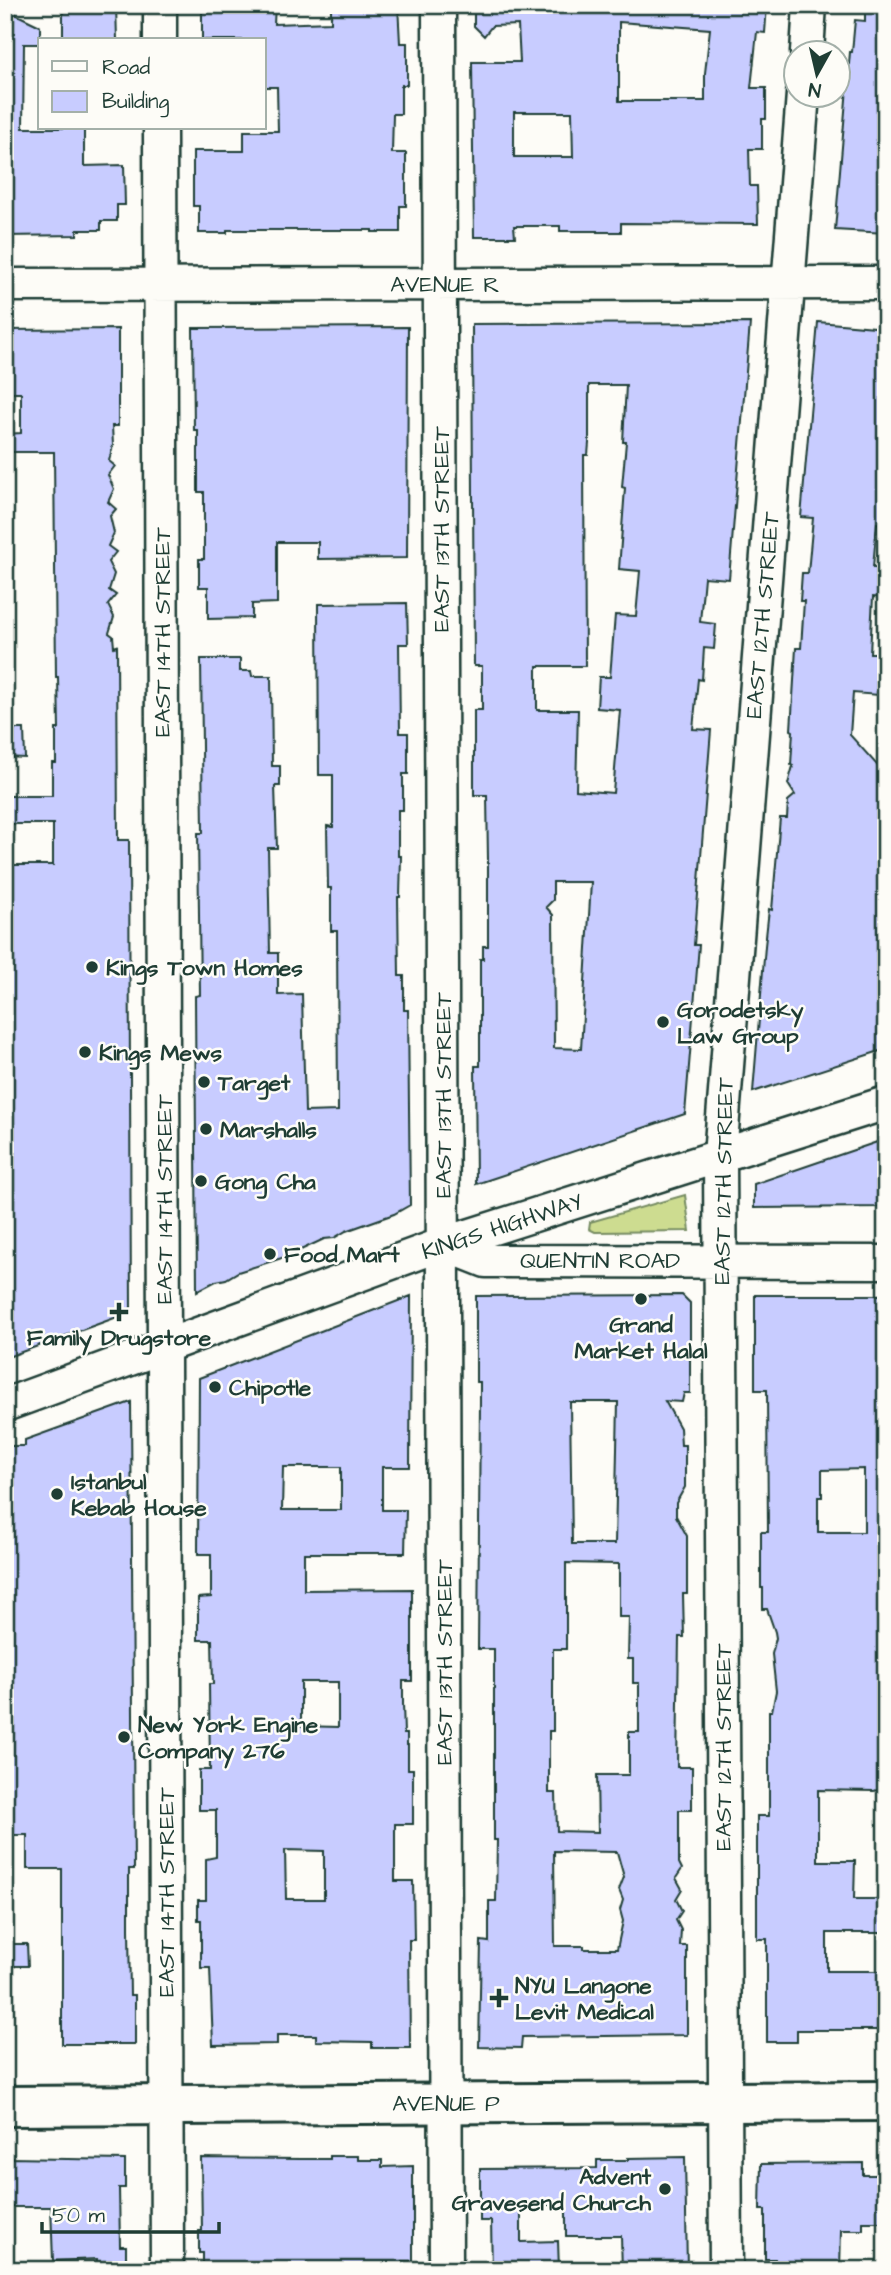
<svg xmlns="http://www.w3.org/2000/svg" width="891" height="2275" font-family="'Architects Daughter',sans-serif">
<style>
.green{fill:#cddc90;stroke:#768c62;stroke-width:2}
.building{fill:#c8ccff;stroke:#1f3d34;stroke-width:2;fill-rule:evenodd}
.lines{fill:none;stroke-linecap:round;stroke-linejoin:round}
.minor-casing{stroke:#1f3d34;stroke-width:37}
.major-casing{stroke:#1f3d34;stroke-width:44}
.minor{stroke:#fdfcf7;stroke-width:32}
.major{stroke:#fdfcf7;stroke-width:38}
.poi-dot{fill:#1f3d34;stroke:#fdfcf7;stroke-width:2.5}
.labels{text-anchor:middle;stroke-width:5;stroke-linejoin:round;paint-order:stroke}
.street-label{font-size:23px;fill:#1f3d34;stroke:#fdfcf7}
.poi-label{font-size:23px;font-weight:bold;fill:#1f3d34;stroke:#fdfcf7;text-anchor:start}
</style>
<rect width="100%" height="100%" fill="#fdfcf7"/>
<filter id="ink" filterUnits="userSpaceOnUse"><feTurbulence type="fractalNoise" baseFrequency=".0143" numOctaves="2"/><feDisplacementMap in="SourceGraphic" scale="14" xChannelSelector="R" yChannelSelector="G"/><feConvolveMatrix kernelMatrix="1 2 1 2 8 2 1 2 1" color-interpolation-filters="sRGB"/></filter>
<g filter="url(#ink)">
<path class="green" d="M685,1195L690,1231L595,1232L589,1229L590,1222Z"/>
<path class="building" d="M63,5H116L117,40H63Z
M202,5H275L274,24L331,22V5H398L400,43H407V85H401V114H393L392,153H406V206H400V232H372V230H227V233H199V206H193V151H244V131H278L277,87H264V40H202Z
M474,5H767L765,33L757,32L751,88H766V119H762V149H749L750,186H757L758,224L621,223V232H597V231H560V226H514L515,237H474L472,62H520L518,25L492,26L484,36L474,26ZM619,22L710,29L705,73V101H619ZM514,112H572L573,157H514Z
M865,5H886V233L835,230L850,52H852L855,20L865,21Z
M5,9L40,26V44H24L23,128H84V166L124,165L125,205H117V221H101V230H77V235L5,236V167H9L10,131H5Z
M818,322L886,328V524L877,523L873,567L886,568V598L873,597L870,653H882L879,695L853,693L850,735L886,775V1049L753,1092L765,946L769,909L772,910L780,818H787L788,801L795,795L788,784L793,766L791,765L793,731L791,730L796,648H801L804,601H800L802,573H808L813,518L801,517Z
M750,323L729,579L704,577L700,622L716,624L714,649L704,648L702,680L698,679L693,729L711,730L694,945H699L685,1114L476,1184L475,1066H480V959H483V946H488V860L487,795H474V710H482V666H474L472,324ZM589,385H626L623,442H626L622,487L625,488L619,569L640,571L636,616L615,615L610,677H599L597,708L620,710L613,793L576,790L578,710H537V666H585L584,455H588L589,443ZM553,882H591L581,1049L554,1048L553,915L546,907L553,900Z
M408,327L407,558L318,559V542H277V603L252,604V618L208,619V587H199V559H204V492H198V430H194L193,328Z
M118,329V426H112L113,445L109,461L115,466L108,475L114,489L108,502L116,509L110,516L114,533L108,546L116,552L108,562L114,574L109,590L116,595L108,605L114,617L109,633L113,636L114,647L117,646L118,840H129L131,1312L5,1358V865H53V824H5V796H52V763H56V729H59L58,677H56L54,452H5V434L21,433V393H5V330Z
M407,603L408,644H399L400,733H408V774H403V810H398V856H401L400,897H398L399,976H404V1010H408L410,1205L394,1214L346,1231L334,1238L324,1239L288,1256L238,1272L226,1279L216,1281L197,1291L195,996L200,995L198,833H203L201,659H240V671H251L252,676H271L272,766H280V786H275L277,848H268L270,953H278V995L302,994L305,1112L338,1111L337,931H331V888H328L327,826L333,827V775H319L318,604Z
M5,729H24L25,758L5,757Z
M886,1139V1207L754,1208V1184Z
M682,1295L690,1303V1393H684L682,1402L665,1401L680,1428L681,1445H685V1487L676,1503V1516L687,1536V1594H683L684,1637H679L677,1767H692V1810H679V1863L682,1869L676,1878L682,1889L676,1899L682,1911L676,1920L681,1930L680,1946H687V2035L522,2037L521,2048L479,2047L481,1941L489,1942V1901H496L497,1840H494V1649H478L480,1402V1382H476V1296ZM570,1402H618L615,1544H572ZM566,1563L619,1564V1617H629L628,1659H633V1683H639V1732H629V1775H597L598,1832L557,1831L556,1793H549V1731H553V1649H566ZM554,1851L617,1852L624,1877L619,1890L623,1900L620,1910L623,1921L617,1949H584V1946H555Z
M755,1295H886V1788L874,1791L818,1790V1861H855L854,1899H886V1933H827V1971H886V2030H797V2042H767V1939H757V1816H769V1711H772L776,1691L772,1654L776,1638L775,1632L767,1609H763V1588H761V1532H768L767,1390H755ZM864,1469V1532H818V1497H822V1470Z
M411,1296L410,1467H382V1510H406L405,1553H304V1590L412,1589V1681H403V1704L404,1734H407V1745H408V1769H413V1824H395V1881H413L414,1940H409L410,2048H372V2042L316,2041V2035H277V2044L213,2045L210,1968H201V1920H198V1900H206V1859L216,1857V1810H199V1770H210L209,1684H213L212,1640H198V1598L211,1597V1554H198L199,1378ZM283,1467H341V1510H282ZM301,1682H338V1727L301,1726ZM285,1850L324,1851V1899H286Z
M131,1402L134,1869H129V1929L130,1995H135V2044H62V1869H27V1835H5V1446H25V1440Z
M6,1944H27L28,1966H6Z
M330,2156H358V2160H382V2167L413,2166V2261H403V2270H344V2264H306V2270H203V2253H199V2231H202L201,2158L301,2159H330Z
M685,2157L687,2270H622L621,2236H566V2205H521V2242L558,2241L559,2270H492L491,2221H480V2169L597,2168V2160H628V2158Z
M9,2158L125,2160V2188H119L120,2246H126V2270H101V2262H97V2259L53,2261L51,2207H9Z
M863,2163V2175H886V2222H863V2230H841L840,2270H776L775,2259H765V2210H760L761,2164Z"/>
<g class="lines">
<g class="minor-casing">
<path id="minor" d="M160,5V40
M439,5L446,2270
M807,52L810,5
M160,128L167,2270
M5,285L886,283
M443,1244L486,1261L886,1262
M5,1405L443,1244L886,1103
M726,2270L720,1156L803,94"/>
</g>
<g class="major-casing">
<path id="major" d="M5,2106L886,2101"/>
</g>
<use href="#minor" class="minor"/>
<use href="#major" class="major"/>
</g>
</g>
<g class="poi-dot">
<circle cx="92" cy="967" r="7"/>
<circle cx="663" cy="1022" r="7"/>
<circle cx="85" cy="1052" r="7"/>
<circle cx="204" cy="1082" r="7"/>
<circle cx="206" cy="1129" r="7"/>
<circle cx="201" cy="1181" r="7"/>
<circle cx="270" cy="1254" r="7"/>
<circle cx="641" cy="1299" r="7"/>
<path d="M115.5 1301.5h7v7h7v7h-7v7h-7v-7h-7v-7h7z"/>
<circle cx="215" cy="1387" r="7"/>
<circle cx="57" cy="1494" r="7"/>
<circle cx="124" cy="1737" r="7"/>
<path d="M495.5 1987.5h7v7h7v7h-7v7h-7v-7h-7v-7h7z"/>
<circle cx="665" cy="2189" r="7"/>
</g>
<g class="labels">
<g class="street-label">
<text x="445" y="292">AVENUE R</text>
<text transform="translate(441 529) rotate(-90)" y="8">EAST 13TH STREET</text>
<text transform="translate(762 615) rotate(-85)" y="8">EAST 12TH STREET</text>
<text transform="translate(162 632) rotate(-90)" y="8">EAST 14TH STREET</text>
<text transform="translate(443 1095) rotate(-90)" y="8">EAST 13TH STREET</text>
<text transform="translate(723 1181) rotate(-89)" y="8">EAST 12TH STREET</text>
<text transform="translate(164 1199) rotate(-90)" y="8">EAST 14TH STREET</text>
<text transform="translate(502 1226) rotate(-18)" y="8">KINGS HIGHWAY</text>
<text x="600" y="1268">QUENTIN ROAD</text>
<text transform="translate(444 1662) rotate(-90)" y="8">EAST 13TH STREET</text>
<text transform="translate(723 1747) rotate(-90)" y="8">EAST 12TH STREET</text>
<text transform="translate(166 1892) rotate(-90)" y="8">EAST 14TH STREET</text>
<text x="446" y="2111">AVENUE P</text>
</g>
<g class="poi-label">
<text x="106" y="975">Kings Town Homes</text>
<text x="677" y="1017">Gorodetsky<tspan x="677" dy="26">Law Group</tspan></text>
<text x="99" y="1060">Kings Mews</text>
<text x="218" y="1090">Target</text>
<text x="220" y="1137">Marshalls</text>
<text x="215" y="1189">Gong Cha</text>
<text x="284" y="1262">Food Mart</text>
<text x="641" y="1332" text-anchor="middle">Grand<tspan x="641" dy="26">Market Halal</tspan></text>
<text x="119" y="1345" text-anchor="middle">Family Drugstore</text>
<text x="229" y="1395">Chipotle</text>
<text x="71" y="1489">Istanbul<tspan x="71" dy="26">Kebab House</tspan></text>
<text x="138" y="1732">New York Engine<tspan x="138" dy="26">Company 276</tspan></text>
<text x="515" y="1993">NYU Langone<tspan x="515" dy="26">Levit Medical</tspan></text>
<text x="651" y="2184" text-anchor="end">Advent<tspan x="651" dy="26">Gravesend Church</tspan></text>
</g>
</g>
<rect width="891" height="2275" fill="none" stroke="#fdfcf7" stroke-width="28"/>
<rect x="14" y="14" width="863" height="2247" fill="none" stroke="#1f3d34" stroke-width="2.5" filter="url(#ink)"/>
<rect x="38" y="38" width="228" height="91" fill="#fdfcf7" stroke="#a4b0a9" stroke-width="2"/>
<rect x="52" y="61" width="35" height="10" fill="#fdfcf7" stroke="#a4b0a9" stroke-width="2"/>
<text x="102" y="74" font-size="21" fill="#1f3d34">Road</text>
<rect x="52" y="91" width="35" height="21" fill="#c8ccff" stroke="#a4b0a9" stroke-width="2"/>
<text x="102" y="108" font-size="21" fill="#1f3d34">Building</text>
<g transform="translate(817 74) rotate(188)"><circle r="33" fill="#fdfcf7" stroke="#a4b0a9" stroke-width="2"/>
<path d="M0-5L12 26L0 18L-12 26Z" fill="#1f3d34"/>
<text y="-10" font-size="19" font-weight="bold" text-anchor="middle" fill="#1f3d34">N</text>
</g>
<path d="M42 2222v10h177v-10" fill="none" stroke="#1f3d34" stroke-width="3.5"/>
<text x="52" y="2222" font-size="21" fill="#1f3d34" stroke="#fdfcf7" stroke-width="5" paint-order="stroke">50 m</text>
</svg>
